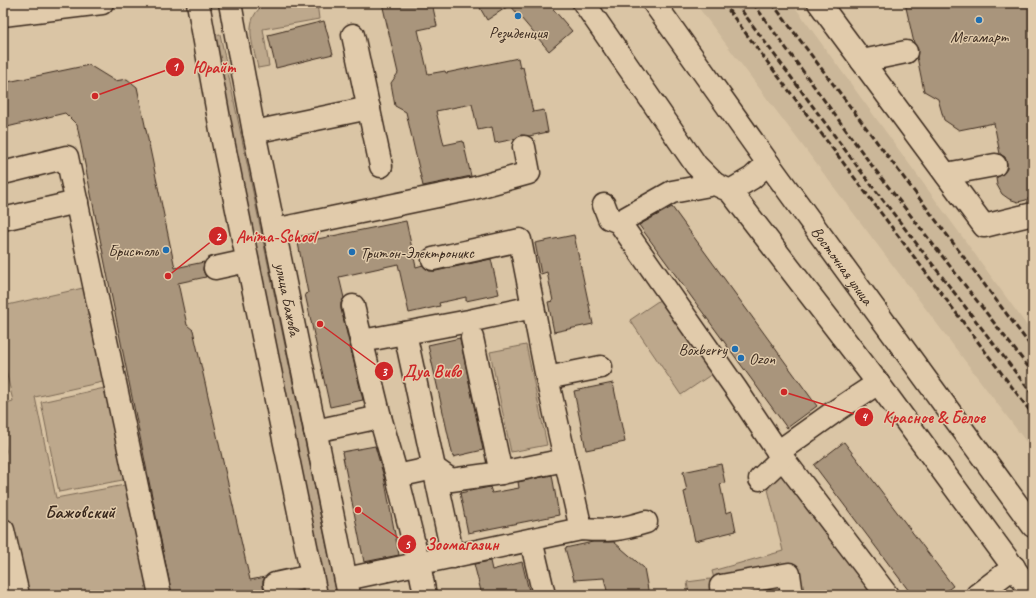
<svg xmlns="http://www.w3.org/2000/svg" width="1036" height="598" font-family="Caveat,sans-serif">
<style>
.built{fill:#cbb799}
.green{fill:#bda88c;stroke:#7c6955}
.building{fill:#a9957c;stroke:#3b2a1e}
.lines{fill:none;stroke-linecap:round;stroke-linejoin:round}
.minor-casing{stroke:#3b2a1e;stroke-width:25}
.major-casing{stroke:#3b2a1e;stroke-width:25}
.minor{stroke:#e1cbab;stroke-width:22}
.major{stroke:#e1cbab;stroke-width:22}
.rail{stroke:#3b2a1e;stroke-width:3;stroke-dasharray:6 3;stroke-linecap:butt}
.poi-dot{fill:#1f6fb2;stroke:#e1cbab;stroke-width:1.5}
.labels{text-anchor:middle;stroke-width:3;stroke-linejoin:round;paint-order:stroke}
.poi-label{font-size:16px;fill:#3b2a1e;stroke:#e1cbab}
.street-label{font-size:16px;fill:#3b2a1e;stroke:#e1cbab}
.quarter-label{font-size:18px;font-weight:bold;fill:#3b2a1e;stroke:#e1cbab}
.leader{fill:none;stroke:#ce2828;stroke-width:1.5}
.callout-dot{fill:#ce2828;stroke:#e1cbab;stroke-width:1.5}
.mark-label{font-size:12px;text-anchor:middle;font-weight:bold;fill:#fff}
.callout-label{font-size:17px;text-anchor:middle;font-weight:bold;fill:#ce2828;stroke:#e1cbab;stroke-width:3;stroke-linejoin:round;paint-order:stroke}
</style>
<rect width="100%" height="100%" fill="#dac5a5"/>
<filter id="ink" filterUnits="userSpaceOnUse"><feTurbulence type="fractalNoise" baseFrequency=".025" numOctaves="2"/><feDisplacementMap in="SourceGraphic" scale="8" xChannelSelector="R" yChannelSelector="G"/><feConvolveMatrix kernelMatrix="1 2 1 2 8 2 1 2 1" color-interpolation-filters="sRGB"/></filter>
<g filter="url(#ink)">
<path class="built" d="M695,3H792L1033,334V451Z"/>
<path class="green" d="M267,3H317L319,19L263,29L269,66L258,68C253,44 241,18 267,3Z
M220,34L337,595H324L209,36Z
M83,288L107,381L35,397L56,498L130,484L153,595H22L3,512V459L6,451L3,437V404L13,401L3,358V306Z
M661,299L712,374L681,395L630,320Z
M526,345L547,445L511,452L490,352Z
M109,387L128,479L59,492L41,402Z
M781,466L878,595H797L792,568L715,583L712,571L783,551L766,481Z
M710,579L712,595H689L687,582Z"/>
<path class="building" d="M382,3H432L437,26L418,30L428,74L445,71L446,73L518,58L520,68L523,67L533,112L544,110L548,132L529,136L521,135L515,139L495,143L492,127L478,130L472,104L436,111L444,145L463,141L471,176L423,186L406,112L395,106L391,83L398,73Z
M488,3H548L572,31L549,51L510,5L487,20L480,8Z
M905,3H1033V196L1026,200L1018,202L1009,199L1002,194L997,185L996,178L1003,174L1007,169V163L1005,157L1000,154L994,123L959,130L944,120L938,99L924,91L917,57L918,49L914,43Z
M324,21L333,54L276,68L268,35Z
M89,65L115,81L127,79L137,87L175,268L204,262L203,270L206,277L178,283L187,325L193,330L250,580L265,577L263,581V586L266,593L253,595H172L77,125L65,113L3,128V83Z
M672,207L817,406L787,428L639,225Z
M406,221L416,267L423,265L429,271H436L491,259L499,294L466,301V297L439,303L440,306L409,313L398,264L339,277L344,298L341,303V309L363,400L330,407L305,294L308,293L298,243Z
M574,235L593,324L554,332L548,302L553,301L547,272L541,274L535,243Z
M460,338L483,450L453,457L428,345Z
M613,383L625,442L586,450L574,391Z
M844,442L953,586L941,595H912L814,465Z
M375,446L384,477L399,555L364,562L342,452Z
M721,464L725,483L720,484L726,513L732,511L736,531L695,541L684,492L687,491L683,472Z
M552,475L559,515L468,533L460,493L490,487L492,493L519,488L518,482Z
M593,542H614L644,568L649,595H608L604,578L574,580L565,548Z
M490,561L492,570L522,562L530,595H482L474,564Z"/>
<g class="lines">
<g class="minor-casing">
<g id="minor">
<path d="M198,3L223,141L316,595"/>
<path id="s1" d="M230,3L254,132L349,595"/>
<path d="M584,3L696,165L715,184"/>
<path d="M819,3L984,226L1033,214"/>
<path d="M353,35L381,166"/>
<path d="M862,61L906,52"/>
<path d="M254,132L369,108"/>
<path d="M3,173L67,157L160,595"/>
<path d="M946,174L995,165"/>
<path d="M730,191L878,383L1033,594"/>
<path d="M604,205L609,218L619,222L736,389L778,452L887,595"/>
<path d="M3,219L77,202"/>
<path d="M619,222L672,192L715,184L730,191L752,178L768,163"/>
<path d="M274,230L471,189L529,173L524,147"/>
<path d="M433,259L520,240L547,378L581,529"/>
<path d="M215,268L247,261"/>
<path d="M353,306L380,417L397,476L419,564L425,595"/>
<path d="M472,338L501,473"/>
<path d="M362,341L469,321L533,307"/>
<path d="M547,378L601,367"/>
<path d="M315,431L380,417"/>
<path d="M778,452L834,412L878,383"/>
<path d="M397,476L434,468L405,333"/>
<path d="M760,479L782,458"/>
<path d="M3,530L18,595"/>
<path d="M531,540L544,595"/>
<path d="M453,557L434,468L451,480L501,473L565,460"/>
<path d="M346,579L581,529C608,531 620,530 646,522"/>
<path d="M275,584L312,576"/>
<path d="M722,595L721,586L789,574L792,595"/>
<path d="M977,595L1014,567"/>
</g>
</g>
<g class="major-casing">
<g id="major">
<path id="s2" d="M654,3L768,163L1033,526"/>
<path d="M3,15L102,3"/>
</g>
</g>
<use href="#minor" class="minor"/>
<use href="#major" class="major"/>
<path class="rail" d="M723,3L1033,415
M736,3L863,174L1033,395
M753,3L873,167L1033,373
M772,3L1033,349"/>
</g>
</g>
<g class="poi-dot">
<circle cx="518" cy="16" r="4"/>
<circle cx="979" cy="20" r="4"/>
<circle cx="166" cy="250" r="4"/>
<circle cx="352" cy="252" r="4"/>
<circle cx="735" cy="349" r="4"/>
<circle cx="741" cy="358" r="4"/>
</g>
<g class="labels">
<g class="poi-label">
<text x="518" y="38">Резиденция</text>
<text x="979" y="42">Мегамарт</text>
<text x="158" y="256" text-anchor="end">Бристоль</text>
<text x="360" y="258" text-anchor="start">Тритон-Электроникс</text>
<text x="727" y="355" text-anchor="end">Boxberry</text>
<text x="749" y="364" text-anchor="start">Ozon</text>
</g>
<g class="street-label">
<text dy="6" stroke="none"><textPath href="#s2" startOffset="323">Восточная улица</textPath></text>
<text dy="6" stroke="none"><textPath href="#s1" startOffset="302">улица Бажова</textPath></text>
</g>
<g class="quarter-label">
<text x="80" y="518">Бажовский</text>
</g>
</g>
<path class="leader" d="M95 96L175 67M168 276L218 236M320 324L384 371M784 392L864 417M358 510L407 544"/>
<g class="callout-dot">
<circle cx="95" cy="96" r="4"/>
<circle cx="168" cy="276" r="4"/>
<circle cx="320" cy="324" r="4"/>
<circle cx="784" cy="392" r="4"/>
<circle cx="358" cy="510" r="4"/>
<circle cx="175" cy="67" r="10"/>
<circle cx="218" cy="236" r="10"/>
<circle cx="384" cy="371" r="10"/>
<circle cx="864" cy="417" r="10"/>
<circle cx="407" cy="544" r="10"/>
</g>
<g class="mark-label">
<text x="175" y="71">1</text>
<text x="218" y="241">2</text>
<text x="384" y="376">3</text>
<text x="864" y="421">4</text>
<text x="407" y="549">5</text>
</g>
<g class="callout-label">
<text x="214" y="73">Юрайт</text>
<text x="276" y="242">Anima-School</text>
<text x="432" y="377">Дуа Виво</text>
<text x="934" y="423">Красное &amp; Белое</text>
<text x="462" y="550">Зоомагазин</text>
</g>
<rect width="1036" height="598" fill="none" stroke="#e1cbab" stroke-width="16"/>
<rect x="8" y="8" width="1020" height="582" fill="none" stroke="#3b2a1e" stroke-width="1.5" filter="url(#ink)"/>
</svg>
